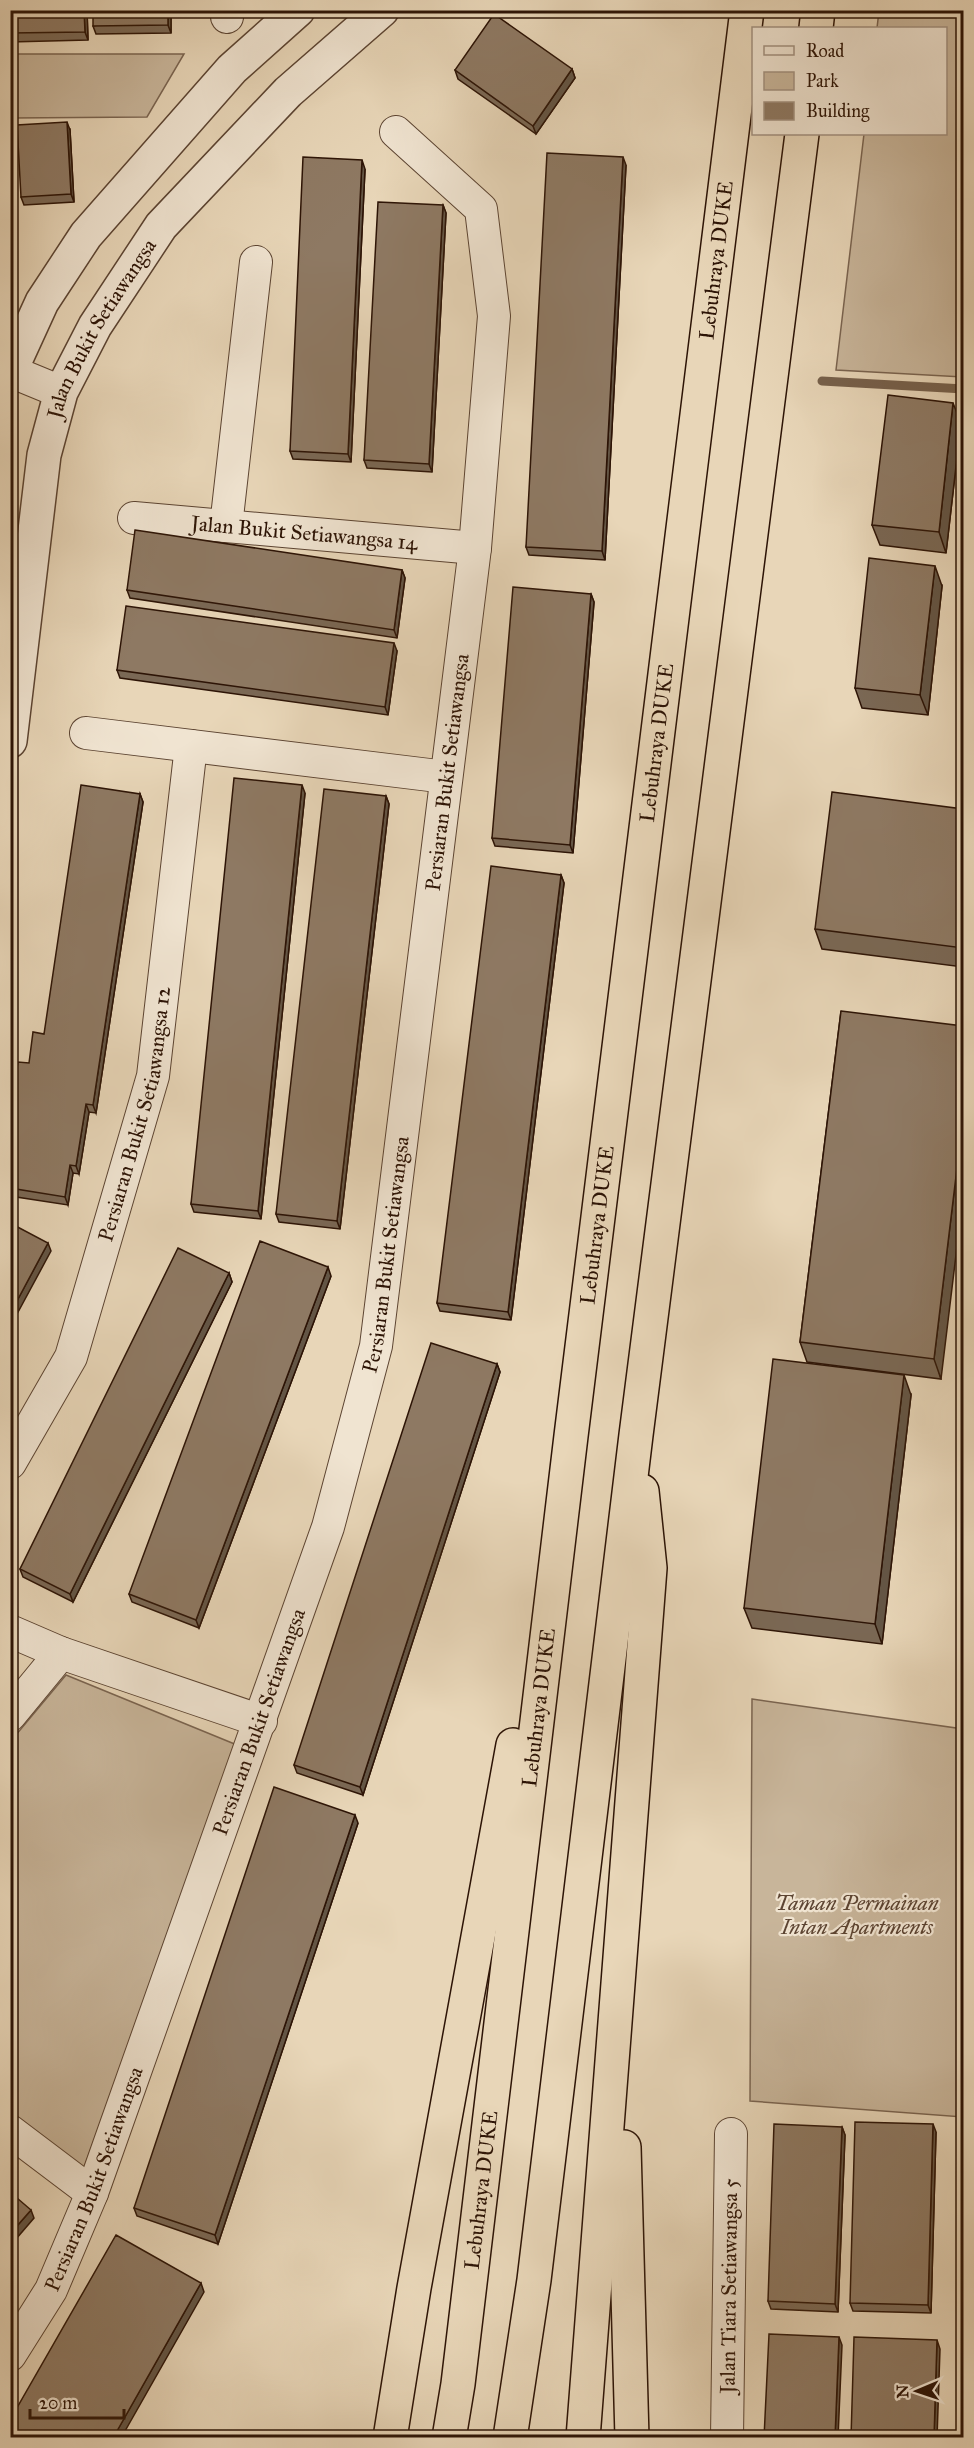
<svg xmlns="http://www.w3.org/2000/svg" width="974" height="2448" font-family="'IM FELL Great Primer',serif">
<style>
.green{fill:#c8b59a;stroke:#7a6450;stroke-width:1.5}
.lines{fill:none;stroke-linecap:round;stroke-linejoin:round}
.stream{stroke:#77614c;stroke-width:9}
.minor-casing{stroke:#5c4432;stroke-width:34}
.tertiary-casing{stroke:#5c4432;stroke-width:36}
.motorway-casing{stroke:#2d1406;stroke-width:36}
.minor{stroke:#f0e4d1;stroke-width:32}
.tertiary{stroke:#f0e4d1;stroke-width:33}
.motorway{stroke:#e8d6b8;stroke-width:33}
.wall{fill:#7a6855;stroke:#2d1406;stroke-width:1.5}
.shaded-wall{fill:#635545;stroke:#2d1406;stroke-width:1.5}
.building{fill:#8e7963;stroke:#2d1406;stroke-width:1.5}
.labels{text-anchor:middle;stroke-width:4.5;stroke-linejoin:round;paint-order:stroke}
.street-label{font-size:21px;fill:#2d1406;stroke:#f0e4d1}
.park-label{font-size:21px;font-style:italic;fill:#5c4432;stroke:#f0e4d1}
</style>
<rect width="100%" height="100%" fill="#e8d6b8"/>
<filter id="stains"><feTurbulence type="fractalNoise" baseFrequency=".00333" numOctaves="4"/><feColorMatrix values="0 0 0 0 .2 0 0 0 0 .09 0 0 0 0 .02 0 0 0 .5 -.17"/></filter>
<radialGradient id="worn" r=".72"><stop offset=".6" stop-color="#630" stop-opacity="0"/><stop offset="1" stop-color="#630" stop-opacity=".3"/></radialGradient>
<path class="green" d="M879,11H963V377L836,370L864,134H946V28H877Z
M11,54H184L147,117L11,118Z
M66,1675L237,1745L84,2168L11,2113L10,1742Z
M752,1699L963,1729V2117L750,2101Z"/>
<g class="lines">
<path class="stream" d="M822,381L964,389"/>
<g class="minor-casing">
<g id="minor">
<path d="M227,17L228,10"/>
<path d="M10,371L61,392"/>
<path id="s1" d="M134,518L475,548"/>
<path d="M226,526L256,262"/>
<path d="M86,733L446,777"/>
<path id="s2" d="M10,1463L71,1357L153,1076L191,746"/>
<path d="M10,1631L61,1653L261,1721"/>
<path d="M10,1715L61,1653"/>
<path d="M10,2131L92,2193"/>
<path id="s3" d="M10,2355L51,2290L92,2193L328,1527L376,1346L475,548L494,316L481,209L396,132"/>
<path id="s4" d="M727,2438L731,2134"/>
</g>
</g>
<g class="tertiary-casing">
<g id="tertiary">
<path d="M10,372L42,302L86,235L232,69L298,10"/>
<path id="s5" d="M10,741L44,455L61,392L95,326L161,226L288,92L382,10"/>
</g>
</g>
<g class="motorway-casing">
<g id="motorway">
<path d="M816,28L818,10"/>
<path d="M624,2147L632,2438"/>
<path d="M390,2438L414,2288L513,1745"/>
<path id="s6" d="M449,2438L458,2384L571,1436L747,10"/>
<path d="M510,2438L534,2280L636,1435L802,134"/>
<path d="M583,2438L650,1568L642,1491"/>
</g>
</g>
<use href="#minor" class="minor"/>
<use href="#tertiary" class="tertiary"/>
<use href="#motorway" class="motorway"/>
</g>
<path class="wall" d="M10,10H87L88,40L10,42Z
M171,10V33L96,34L93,26Z
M572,69L575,78L536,134L458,79L455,70Z
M70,130L74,202L24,205L21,197Z
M626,165L605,560L529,555L526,547Z
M365,169L351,462L293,459L290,451Z
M443,205L446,213L432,472L367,468L364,460Z
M961,423L946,553L880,545L872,525Z
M402,570L405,578L397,638L130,598L127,590Z
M942,586L928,715L862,708L855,688Z
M591,594L594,602L573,853L495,846L492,838Z
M963,644V710L959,698Z
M397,651L388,715L120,678L117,670Z
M305,793L261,1219L194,1212L191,1204Z
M140,794L143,802L96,1113L89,1112L79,1174L73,1173L68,1205L10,1196V1111L44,1034Z
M386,796L389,804L340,1229L279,1222L276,1214Z
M963,809V967L822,949L815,929Z
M561,875L564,883L511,1320L440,1311L437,1303Z
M841,1011L941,1379L807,1362L800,1342Z
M229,1273L232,1282L73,1602L23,1577L20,1569Z
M331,1276L199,1628L132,1602L129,1594Z
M497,1364L500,1372L363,1795L297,1773L294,1765Z
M911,1395L882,1644L752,1628L744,1608Z
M358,1823L218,2244L137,2216L134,2208Z
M842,2127L845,2135L838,2312L771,2309L768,2301Z
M936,2132L931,2313L853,2311L850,2303Z"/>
<path class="shaded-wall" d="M84,10H87L88,40L85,32Z
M168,10H171V33L168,25Z
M572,69L575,78L536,134L533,126Z
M67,122L70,130L74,202L71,194Z
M623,157L626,165L605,560L602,551Z
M362,160L365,169L351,462L348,454Z
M443,205L446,213L432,472L429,464Z
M953,403L961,423L946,553L939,532Z
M935,566L942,586L928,715L920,695Z
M402,570L405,578L397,638L394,630Z
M591,594L594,602L573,853L570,845Z
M394,643L397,651L388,715L385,707Z
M302,785L305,793L261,1219L258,1211Z
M140,794L143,802L96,1113L93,1105Z
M386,796L389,804L340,1229L337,1221Z
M561,875L564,883L511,1320L508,1312Z
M86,1104L89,1112L79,1174L76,1166Z
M963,1118V1197L941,1379L934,1359Z
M70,1165L73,1173L68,1205L65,1197Z
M48,1243L51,1251L10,1327V1314Z
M328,1267L331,1276L199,1628L196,1620Z
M229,1273L232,1282L73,1602L70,1594Z
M497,1364L500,1372L363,1795L360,1787Z
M904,1375L911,1395L882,1644L875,1624Z
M355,1815L358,1823L218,2244L215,2235Z
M933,2124L936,2132L931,2313L928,2305Z
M842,2127L845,2135L838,2312L835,2304Z
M31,2210L34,2218L10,2246V2234Z
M201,2283L204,2292L121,2438H113Z
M839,2337L842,2345L838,2438H835Z
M937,2340L940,2349L937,2438H934Z"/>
<path class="building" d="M10,10H84L85,32L10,33Z
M93,10H168V25L93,26Z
M494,14L572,69L533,126L455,70Z
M67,122L71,194L21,197L17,125Z
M547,153L623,157L602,551L526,547Z
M303,157L362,160L348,454L290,451Z
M378,202L443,205L429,464L364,460Z
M888,395L953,403L939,532L872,525Z
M135,530L402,570L394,630L127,590Z
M869,558L935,566L920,695L855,688Z
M513,587L591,594L570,845L492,838Z
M126,606L394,643L385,707L117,670Z
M963,644V698H959Z
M234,778L302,785L258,1211L191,1204Z
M81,785L140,794L93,1105L86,1104L76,1166L70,1165L65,1197L10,1188V1111L18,1062L29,1063L33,1032L44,1034Z
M324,789L386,796L337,1221L276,1214Z
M832,792L963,809V948L815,929Z
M491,866L561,875L508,1312L437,1303Z
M841,1011L963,1026V1118L934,1359L800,1342Z
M10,1223L48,1243L10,1314Z
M260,1241L328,1267L196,1620L129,1594Z
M178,1248L229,1273L70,1594L20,1569Z
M431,1343L497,1364L360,1787L294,1765Z
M773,1359L904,1375L875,1624L744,1608Z
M274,1787L355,1815L215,2235L134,2208Z
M855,2122L933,2124L928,2305L850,2303Z
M774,2124L842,2127L835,2304L768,2301Z
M10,2192L31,2210L10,2234Z
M116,2235L201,2283L113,2438H10V2420Z
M769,2334L839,2337L835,2438H764Z
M854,2337L937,2340L934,2438H851Z"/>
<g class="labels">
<g class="street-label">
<text dy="7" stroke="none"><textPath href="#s6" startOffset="2194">Lebuhraya DUKE</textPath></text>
<text dy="7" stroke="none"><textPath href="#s5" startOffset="428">Jalan Bukit Setiawangsa</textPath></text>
<text dy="7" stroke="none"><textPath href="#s1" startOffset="171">Jalan Bukit Setiawangsa 14</textPath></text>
<text dy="7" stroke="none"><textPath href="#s6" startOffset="1708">Lebuhraya DUKE</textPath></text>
<text dy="7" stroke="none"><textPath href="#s3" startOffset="1654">Persiaran Bukit Setiawangsa</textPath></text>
<text dy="7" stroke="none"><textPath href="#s2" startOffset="374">Persiaran Bukit Setiawangsa 12</textPath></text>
<text dy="7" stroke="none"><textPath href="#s6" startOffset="1222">Lebuhraya DUKE</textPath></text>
<text dy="7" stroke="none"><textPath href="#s3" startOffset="1168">Persiaran Bukit Setiawangsa</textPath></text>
<text dy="7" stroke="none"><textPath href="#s6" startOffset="736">Lebuhraya DUKE</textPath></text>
<text dy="7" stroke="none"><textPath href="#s3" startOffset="682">Persiaran Bukit Setiawangsa</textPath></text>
<text dy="7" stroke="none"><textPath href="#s3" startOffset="196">Persiaran Bukit Setiawangsa</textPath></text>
<text dy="7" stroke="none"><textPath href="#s6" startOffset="250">Lebuhraya DUKE</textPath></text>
<text dy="7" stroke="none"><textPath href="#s4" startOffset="152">Jalan Tiara Setiawangsa 5</textPath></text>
</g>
<g class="park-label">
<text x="857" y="1910">Taman Permainan<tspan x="857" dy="24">Intan Apartments</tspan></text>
</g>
</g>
<rect width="974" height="2448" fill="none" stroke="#e8d6b8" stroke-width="36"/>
<rect x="12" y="12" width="950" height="2424" fill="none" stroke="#2d1406" stroke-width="3"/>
<rect x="18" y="18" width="938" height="2412" fill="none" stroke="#2d1406" stroke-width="1.5"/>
<rect x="752" y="27" width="195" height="108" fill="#f0e4d1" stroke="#a29180" stroke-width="1.5"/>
<rect x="764" y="46" width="30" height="9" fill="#f0e4d1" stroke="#a29180" stroke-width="1.5"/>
<text x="806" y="57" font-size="18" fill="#2d1406">Road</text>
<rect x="764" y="72" width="30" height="18" fill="#c8b59a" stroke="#a29180" stroke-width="1.5"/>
<text x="806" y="87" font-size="18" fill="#2d1406">Park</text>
<rect x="764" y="102" width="30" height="18" fill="#8e7963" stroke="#a29180" stroke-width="1.5"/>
<text x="806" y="117" font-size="18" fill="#2d1406">Building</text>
<g transform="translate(917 2391) rotate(268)" stroke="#f0e4d1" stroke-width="4.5" paint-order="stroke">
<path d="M0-4.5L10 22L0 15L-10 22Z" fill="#2d1406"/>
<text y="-9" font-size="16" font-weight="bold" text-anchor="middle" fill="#2d1406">N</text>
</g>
<path d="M30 2409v9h94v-9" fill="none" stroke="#2d1406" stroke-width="3"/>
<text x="39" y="2409" font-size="18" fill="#2d1406" stroke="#f0e4d1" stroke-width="4.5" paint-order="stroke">20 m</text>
<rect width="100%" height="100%" filter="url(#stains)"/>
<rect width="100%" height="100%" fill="url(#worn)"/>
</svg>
